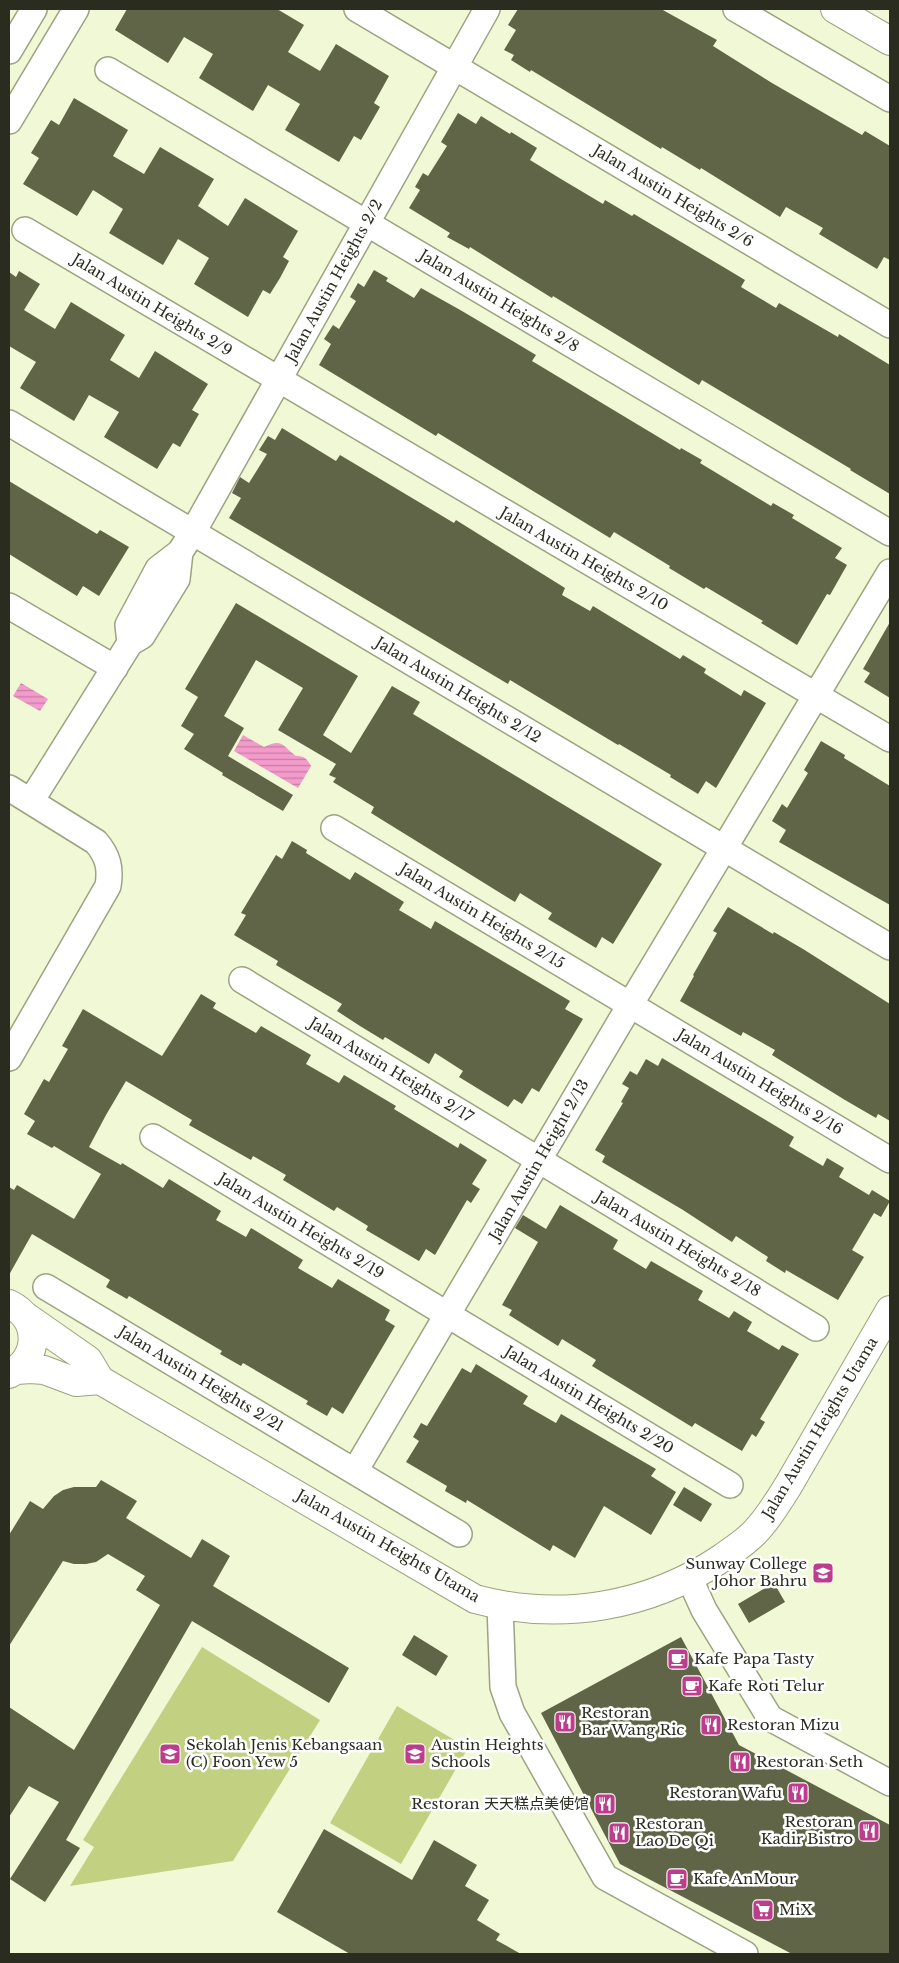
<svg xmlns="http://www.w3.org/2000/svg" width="899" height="1963" font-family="'Libre Baskerville','Noto Sans SC',serif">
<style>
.pitch{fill:#c1d081}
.water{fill:url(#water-rules)}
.building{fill:#5f6546}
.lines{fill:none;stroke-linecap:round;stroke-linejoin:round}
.minor-casing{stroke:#9ca381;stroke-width:28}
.tertiary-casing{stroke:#9ca381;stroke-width:30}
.secondary-casing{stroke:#9ca381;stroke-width:30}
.minor{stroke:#fff;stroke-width:25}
.tertiary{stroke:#fff;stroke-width:28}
.secondary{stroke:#fff;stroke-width:28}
.labels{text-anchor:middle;stroke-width:5;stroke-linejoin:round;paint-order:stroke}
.street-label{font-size:15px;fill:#2a2c1f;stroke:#fff}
.poi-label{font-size:15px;fill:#2a2c1f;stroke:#fff;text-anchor:start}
</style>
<defs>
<pattern id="water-rules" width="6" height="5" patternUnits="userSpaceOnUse" patternTransform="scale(1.25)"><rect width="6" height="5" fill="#f39bcb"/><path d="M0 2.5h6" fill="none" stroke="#c57fa4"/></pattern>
</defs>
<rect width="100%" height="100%" fill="#f0f8d5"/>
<path class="pitch" d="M202,1647L320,1720L233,1861L70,1886L94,1847L83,1840Z
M397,1706L468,1748L401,1864L330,1823Z"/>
<path class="water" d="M21,683L48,699L40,711L13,696Z
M243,735L264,747C283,738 282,746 296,756C305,756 307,759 311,766L298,788L234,751Z"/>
<path class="building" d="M127,9H277L304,25L288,52L320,71L336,44L389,76L374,103L380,107L361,140L354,136L339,162L285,130L300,104L268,85L253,111L199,78L213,54L184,37L168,63L115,30Z
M518,9H661L717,40L713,46L772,83L862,135L865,131L890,146V260L884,257L877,269L819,234L823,228L786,207L780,217L701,168L700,170L662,147L661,149L531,70L530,72L511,60L514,55L504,50L516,30L508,25Z
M74,98L128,130L113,156L144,174L160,147L214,179L198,206L228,226L245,198L298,231L283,257L289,261L280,278L270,294L263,290L248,317L194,284L209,258L178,239L163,265L109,233L123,209L93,190L77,216L23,184L39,158L31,153L51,120L59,125Z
M458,113L476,124L481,116L510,134L511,132L537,148L530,160L561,179L603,204L605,200L632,216L634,214L725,268L745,280L741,287L776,308L779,303L838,337L839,334L890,365V494L850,470L851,469L702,380L699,385L553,296L552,298L470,247L469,249L447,237L450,233L409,208L420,190L415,187L423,173L428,176L447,146L441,142Z
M374,270L388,278L386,281L414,298L421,288L462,311L536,355L532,361L680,450L681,448L702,460L700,463L771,506L773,503L794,515L792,518L842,548L835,558L847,565L830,595L827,594L797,645L761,623L763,621L706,587L704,589L669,568L670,566L614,532L610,538L438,433L436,436L319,365L331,344L324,339L333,325L339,329L356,301L350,297L358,283L364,287Z
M19,271L40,284L24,310L55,329L71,302L125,335L110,360L139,378L155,351L208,384L192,410L199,414L180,447L173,443L157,469L104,437L119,412L89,395L74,421L20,388L36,362L9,346V272L16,277Z
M282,428L336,461L340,455L454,523L456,520L565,588L562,595L590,611L593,606L680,659L683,655L706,669L704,673L741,696L744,690L766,703L716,788L706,781L698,794L670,777L671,775L619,744L618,745L510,680L508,684L229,518L241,498L232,493L240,477L249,483L267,454L259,450L268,436L275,440Z
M9,481L97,534L100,530L129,547L99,596L83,586L77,596L9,554Z
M236,603L358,676L323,735L351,753L392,686L420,702L413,714L662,864L613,944L602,937L596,948L548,919L552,913L520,893L515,902L371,813L374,807L333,782L336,778L329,775L336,764L278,730L303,688L256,660L224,716L244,728L228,756L293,795L283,811L222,775L223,773L184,749L194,734L181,726L198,697L185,689Z
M890,622V698L864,682L870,673L863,669Z
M821,741L845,755L844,758L890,786V905L779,842L786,830L772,821L782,804L787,808L808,773L804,770Z
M292,841L307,850L306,853L350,880L355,872L404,902L399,910L431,929L435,921L570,1001L565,1009L583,1019L539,1092L532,1088L522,1104L514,1099L508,1107L459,1077L463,1071L435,1053L429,1064L385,1037L383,1040L360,1026L337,1011L342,1004L276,965L278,961L234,935L246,915L241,913L276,855L282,859Z
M728,907L773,934L774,932L803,949L890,1004V1121L878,1114L876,1118L845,1100L772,1055L775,1050L743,1032L741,1036L680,1001L694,976L693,975L717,933L713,931Z
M201,994L216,1003L213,1008L256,1033L261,1026L311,1055L306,1064L339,1083L344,1075L396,1106L394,1109L458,1148L460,1143L487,1160L472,1184L480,1189L471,1203L467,1200L435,1255L426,1249L419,1261L366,1230L368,1226L337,1207L334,1211L283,1180L286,1175L253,1156L251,1160L189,1125L192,1120L126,1081L106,1115L89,1147L121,1165L122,1163L163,1188L169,1179L221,1211L216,1220L246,1237L251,1228L303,1260L298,1268L332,1288L338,1279L390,1310L385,1320L395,1326L343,1414L332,1407L327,1416L306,1404L308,1401L243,1363L241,1366L220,1354L222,1351L129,1296L127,1299L106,1287L110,1280L32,1234L9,1275V1187L14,1190L17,1185L74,1219L101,1174L54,1146L52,1148L27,1134L35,1121L24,1114L44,1079L49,1082L68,1049L62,1046L83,1009L162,1056Z
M662,1058L794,1137L789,1146L823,1166L827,1158L844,1168L839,1177L869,1195L872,1190L890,1201L881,1217L874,1213L852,1250L864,1257L838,1300L786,1270L785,1273L766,1261L768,1257L736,1236L732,1242L683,1210L602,1162L605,1156L595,1150L623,1103L621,1102L629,1088L622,1084L630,1071L637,1075L646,1059L658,1066Z
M560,1205L618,1240L613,1249L646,1269L651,1261L703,1291L698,1300L729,1318L734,1311L752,1322L747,1331L779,1350L782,1345L799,1354L760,1419L765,1422L756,1437L752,1434L742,1451L695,1423L692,1427L592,1366L596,1360L562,1339L558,1346L509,1315L512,1310L502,1305L538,1242L515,1228L523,1215L546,1229Z
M476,1364L528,1396L523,1404L556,1423L561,1414L656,1469L651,1476L676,1492L651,1535L604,1506L575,1558L553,1545L550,1551L467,1500L466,1503L445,1491L447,1486L406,1462L419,1441L413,1437L421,1423L427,1426L462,1368L471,1373Z
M101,1480L137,1501L126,1518L191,1558L202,1539L230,1556L213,1586L349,1668L329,1703L192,1621L66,1840L80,1848L45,1902L10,1879L59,1802L29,1786L9,1817V1707L74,1750L160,1605L136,1590L145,1576L108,1554L96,1562L86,1564H74L63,1561L9,1646V1535L30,1501L43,1509L54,1496L63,1490L74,1487H96Z
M684,1487L712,1504L701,1522L673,1505Z
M774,1583L785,1602L749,1623L738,1604Z
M414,1635L448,1656L436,1676L402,1655Z
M681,1637L739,1745L890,1825V1954H792L620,1864L541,1713Z
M324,1829L412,1880L434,1840L477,1865L465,1886L489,1900L477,1920L500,1934L496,1940L521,1954H350L277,1912Z"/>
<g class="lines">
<g class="minor-casing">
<path id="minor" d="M357,9L890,325
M736,9L890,99
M9,51L34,9
M108,70L890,533
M9,121L76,9
M25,230L890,739
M9,423L890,947
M9,606L115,668
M130,643L128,625L158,569L180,552L193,532L487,9
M9,788L96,842C108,856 111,868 108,886L9,1058
M31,801L130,643L142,636L177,579L180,552
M334,828L890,1160
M242,980L816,1328
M153,1137L730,1485
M46,1287L459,1534
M355,1471L630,1005L890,572
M689,1577L704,1610L770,1718L890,1783
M500,1606L503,1687L512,1713L605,1877L745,1954"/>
</g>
<g class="tertiary-casing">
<path id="tertiary" d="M9,1304C41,1319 40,1359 9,1374
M25,1316L88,1360L100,1380L475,1599C560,1622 649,1607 722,1558C733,1550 746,1542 755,1532C768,1519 778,1502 788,1486L890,1310
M17,1370L30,1369L44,1370L76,1382L100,1380"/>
</g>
<g class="secondary-casing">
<path id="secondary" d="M835,9L890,41"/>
</g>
<use href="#minor" class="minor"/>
<use href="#tertiary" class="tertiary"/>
<use href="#secondary" class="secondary"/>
</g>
<defs>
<g id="university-square" transform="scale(1.125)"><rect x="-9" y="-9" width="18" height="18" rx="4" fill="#bb3d8c" stroke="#fff"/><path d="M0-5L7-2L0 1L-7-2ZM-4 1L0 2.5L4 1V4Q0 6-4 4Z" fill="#fff"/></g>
<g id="cafe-square" transform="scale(1.125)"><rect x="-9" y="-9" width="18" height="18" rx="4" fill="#bb3d8c" stroke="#fff"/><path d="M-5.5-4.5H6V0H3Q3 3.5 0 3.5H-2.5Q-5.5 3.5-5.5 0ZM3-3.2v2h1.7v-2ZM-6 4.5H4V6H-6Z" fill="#fff"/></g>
<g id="restaurant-square" transform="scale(1.125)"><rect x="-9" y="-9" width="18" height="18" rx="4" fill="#bb3d8c" stroke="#fff"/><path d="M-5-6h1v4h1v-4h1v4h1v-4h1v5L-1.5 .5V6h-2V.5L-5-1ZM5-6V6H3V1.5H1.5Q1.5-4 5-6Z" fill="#fff"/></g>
<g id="school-square" transform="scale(1.125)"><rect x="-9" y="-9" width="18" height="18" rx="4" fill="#bb3d8c" stroke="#fff"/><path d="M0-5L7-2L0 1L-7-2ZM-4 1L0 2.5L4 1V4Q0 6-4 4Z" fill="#fff"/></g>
<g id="supermarket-square" transform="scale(1.125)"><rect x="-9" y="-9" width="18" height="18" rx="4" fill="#bb3d8c" stroke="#fff"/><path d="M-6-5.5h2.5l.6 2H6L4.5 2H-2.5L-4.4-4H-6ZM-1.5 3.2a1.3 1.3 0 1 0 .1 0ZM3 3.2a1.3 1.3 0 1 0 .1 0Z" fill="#fff"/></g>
</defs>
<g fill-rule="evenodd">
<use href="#university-square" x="823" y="1573"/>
<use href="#cafe-square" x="678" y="1659"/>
<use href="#cafe-square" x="692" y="1686"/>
<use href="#restaurant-square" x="565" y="1722"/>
<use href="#restaurant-square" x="711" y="1725"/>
<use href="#school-square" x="170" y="1754"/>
<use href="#school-square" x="415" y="1754"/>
<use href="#restaurant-square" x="740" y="1762"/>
<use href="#restaurant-square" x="798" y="1793"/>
<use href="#restaurant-square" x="605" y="1804"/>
<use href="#restaurant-square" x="869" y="1831"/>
<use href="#restaurant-square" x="619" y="1833"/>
<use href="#cafe-square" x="677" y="1879"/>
<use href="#supermarket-square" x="763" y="1910"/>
</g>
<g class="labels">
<g class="street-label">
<text transform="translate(673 196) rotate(31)" y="5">Jalan Austin Heights 2/6</text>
<text transform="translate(334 281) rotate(-61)" y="5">Jalan Austin Heights 2/2</text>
<text transform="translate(499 301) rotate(31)" y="5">Jalan Austin Heights 2/8</text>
<text transform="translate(152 305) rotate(31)" y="5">Jalan Austin Heights 2/9</text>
<text transform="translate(584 559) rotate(30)" y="5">Jalan Austin Heights 2/10</text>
<text transform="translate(458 690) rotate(31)" y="5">Jalan Austin Heights 2/12</text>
<text transform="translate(482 916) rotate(31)" y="5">Jalan Austin Heights 2/15</text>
<text transform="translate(391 1070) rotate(31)" y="5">Jalan Austin Heights 2/17</text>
<text transform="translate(760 1082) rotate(31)" y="5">Jalan Austin Heights 2/16</text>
<text transform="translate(539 1160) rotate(-60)" y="5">Jalan Austin Height 2/13</text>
<text transform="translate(301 1226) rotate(31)" y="5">Jalan Austin Heights 2/19</text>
<text transform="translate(678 1244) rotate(31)" y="5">Jalan Austin Heights 2/18</text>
<text transform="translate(201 1379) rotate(31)" y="5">Jalan Austin Heights 2/21</text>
<text transform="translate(589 1400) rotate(31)" y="5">Jalan Austin Heights 2/20</text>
<text transform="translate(820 1428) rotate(-59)" y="5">Jalan Austin Heights Utama</text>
<text transform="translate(388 1546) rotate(30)" y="5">Jalan Austin Heights Utama</text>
</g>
<g class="poi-label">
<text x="807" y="1569" text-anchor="end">Sunway College<tspan x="807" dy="17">Johor Bahru</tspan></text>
<text x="694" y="1664">Kafe Papa Tasty</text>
<text x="708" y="1691">Kafe Roti Telur</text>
<text x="581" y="1718">Restoran<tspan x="581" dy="17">Bar Wang Ric</tspan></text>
<text x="727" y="1730">Restoran Mizu</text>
<text x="186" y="1750">Sekolah Jenis Kebangsaan<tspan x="186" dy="17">(C) Foon Yew 5</tspan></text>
<text x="431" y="1750">Austin Heights<tspan x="431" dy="17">Schools</tspan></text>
<text x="756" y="1767">Restoran Seth</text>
<text x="782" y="1798" text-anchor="end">Restoran Wafu</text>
<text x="589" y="1809" text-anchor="end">Restoran 天天糕点美使馆</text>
<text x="853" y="1827" text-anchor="end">Restoran<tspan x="853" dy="17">Kadir Bistro</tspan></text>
<text x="635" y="1829">Restoran<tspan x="635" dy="17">Lao De Qi</tspan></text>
<text x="693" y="1884">Kafe AnMour</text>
<text x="779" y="1915">MiX</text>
</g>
</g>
<rect width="899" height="1963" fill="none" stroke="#2a2c1f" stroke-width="20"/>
</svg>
